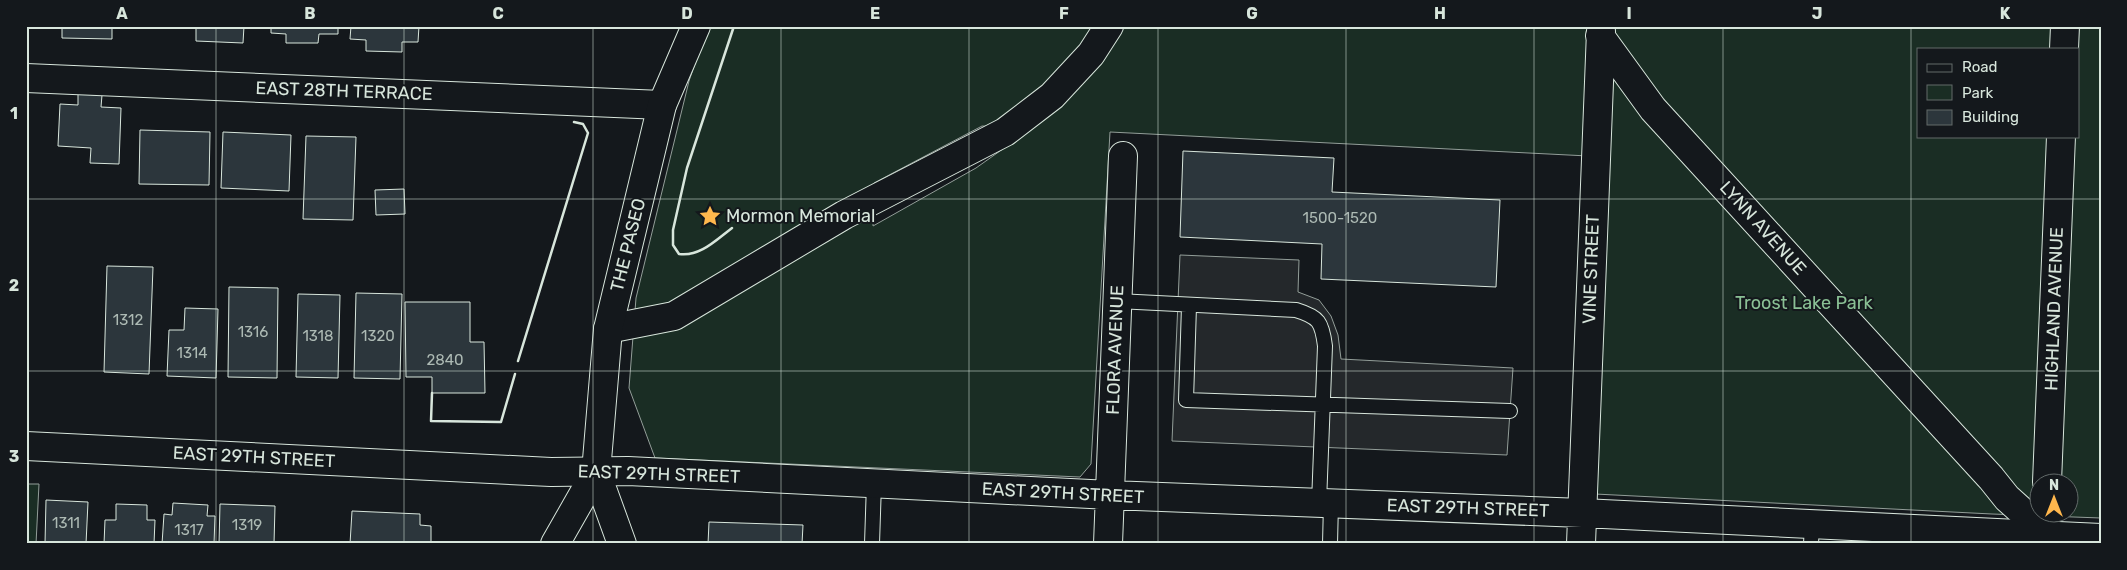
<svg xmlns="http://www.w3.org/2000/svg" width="2127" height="570" font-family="Rubik,sans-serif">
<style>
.green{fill:#1a2d24;stroke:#939e99;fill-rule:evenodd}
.parking{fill:#24282b;stroke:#939e99}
.building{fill:#2c363c;stroke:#d8e6dc}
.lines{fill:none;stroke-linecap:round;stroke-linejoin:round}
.lane-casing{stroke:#d8e6dc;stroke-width:16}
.street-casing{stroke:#d8e6dc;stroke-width:30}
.secondary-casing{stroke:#d8e6dc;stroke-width:30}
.lane{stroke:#14181c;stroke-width:14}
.street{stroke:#14181c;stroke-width:28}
.secondary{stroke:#14181c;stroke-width:28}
.wall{stroke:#d8e6dc;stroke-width:2.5}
.grid{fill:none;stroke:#d8e6dc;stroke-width:1;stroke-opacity:0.55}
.labels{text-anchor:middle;stroke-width:4;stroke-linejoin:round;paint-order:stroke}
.number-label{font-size:15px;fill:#adbab4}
.street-label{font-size:18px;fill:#d8e6dc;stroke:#14181c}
.poi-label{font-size:18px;fill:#d8e6dc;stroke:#14181c;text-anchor:start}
.park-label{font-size:18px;fill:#8ac095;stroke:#14181c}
.neatline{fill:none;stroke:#d8e6dc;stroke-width:2}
.grid-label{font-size:16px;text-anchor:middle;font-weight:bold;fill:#d8e6dc}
</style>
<rect width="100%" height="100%" fill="#14181c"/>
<path class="green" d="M708,26H2101V518L1992,514L1595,494L1608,157L1110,132L1091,464L1080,477L655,458L629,388L636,298L689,81ZM1918,49H2078V136H1918ZM982,126L1031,129L976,168L873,226L874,183ZM2040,482H2070V512H2040Z
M26,484H39L36,544H26Z"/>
<path class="parking" d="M1180,255L1299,260L1298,292L1319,300L1331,316L1338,335L1341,359L1513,368L1507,455L1172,441Z"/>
<path class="building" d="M62,26H112V39L62,38Z
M196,26H244L243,43L196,41Z
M271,26H338V34H319L318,43H286V34L271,33Z
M351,26H419L418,42H402V52L366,51V40L350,39Z
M78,94L102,95L101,107L121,108L119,164L90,163L91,148L58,146L60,104L78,105Z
M140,130L210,132L209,185L139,184Z
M223,132L291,135L289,191L221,188Z
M306,136L356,137L353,220L303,219Z
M1183,151L1334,158L1332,192L1500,200L1496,287L1321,279L1322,244L1180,237Z
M404,189L405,214L376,215L375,190Z
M107,266L153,267L149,374L104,372Z
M229,287L278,288L277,378L228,377Z
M356,293L402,294L400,379L354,378Z
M298,294L340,295L338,378L296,377Z
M405,302H470V342H484L485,393H432V377H406Z
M185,308L218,309L216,378L167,376L169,330H184Z
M46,500L88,502L86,544H45Z
M173,503L208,505L207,516H215L214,544H162L164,514L172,515Z
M116,504L147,505V520H155L154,544H104L105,520H116Z
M220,504L275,506L274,544H219Z
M352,511L420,514V525L431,526V544H350Z
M709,522L803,525L802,544H708Z"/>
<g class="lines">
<g class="lane-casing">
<path id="lane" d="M1117,301L1296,310C1319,317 1322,322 1325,346L1319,503
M1189,306L1186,400L1510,411
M872,544L874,483
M1330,544L1331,503
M1811,544L1812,524"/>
</g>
<g class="street-casing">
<path id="street" d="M1600,36L1653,109L1991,478L2007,498L2055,541
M2064,49L2065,26
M26,78L662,105
M608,329L674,316L844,215L1005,132L1052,96L1091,54L1109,26
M26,446L551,472L628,471L1110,495L1582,513L2101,538
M2047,482L2061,136
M1108,544L1123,156
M1581,544L1601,31"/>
</g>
<g class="secondary-casing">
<path id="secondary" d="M596,472L622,544
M555,544L596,472L608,329L662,105L696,26"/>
</g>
<use href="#lane" class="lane"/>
<use href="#street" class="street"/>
<use href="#secondary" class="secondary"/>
<path class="wall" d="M732,228C716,240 700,257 679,254L673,245V230L687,168L734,26
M518,361L588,133L583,124L574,122
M432,393L431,421L501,422L515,374"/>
</g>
<path class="grid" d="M216,26V544M404,26V544M593,26V544M781,26V544M969,26V544M1158,26V544M1346,26V544M1534,26V544M1723,26V544M1911,26V544M26,199H2101M26,371H2101"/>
<defs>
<g id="sight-bare" transform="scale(1.725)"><path d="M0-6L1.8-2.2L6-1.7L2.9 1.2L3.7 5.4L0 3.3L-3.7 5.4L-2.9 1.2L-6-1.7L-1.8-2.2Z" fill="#ffb74d" stroke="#14181c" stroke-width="2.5" paint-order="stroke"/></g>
</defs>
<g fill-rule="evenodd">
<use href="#sight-bare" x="710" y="216"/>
</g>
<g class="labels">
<g class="number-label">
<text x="1340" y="223">1500-1520</text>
<text x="128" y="325">1312</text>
<text x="253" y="337">1316</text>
<text x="318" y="341">1318</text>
<text x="378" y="341">1320</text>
<text x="192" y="358">1314</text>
<text x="445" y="365">2840</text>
<text x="66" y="528">1311</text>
<text x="247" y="530">1319</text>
<text x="189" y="535">1317</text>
</g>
<g class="street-label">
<text transform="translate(344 91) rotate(2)" y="6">EAST 28TH TERRACE</text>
<text transform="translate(1763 228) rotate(48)" y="6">LYNN AVENUE</text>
<text transform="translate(628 245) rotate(-76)" y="6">THE PASEO</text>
<text transform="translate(1591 269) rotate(-88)" y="6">VINE STREET</text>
<text transform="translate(2054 309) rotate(-88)" y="6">HIGHLAND AVENUE</text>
<text transform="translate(1115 350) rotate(-88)" y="6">FLORA AVENUE</text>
<text transform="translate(254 457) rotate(3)" y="6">EAST 29TH STREET</text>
<text transform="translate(659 474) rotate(2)" y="6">EAST 29TH STREET</text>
<text transform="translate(1063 493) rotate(3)" y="6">EAST 29TH STREET</text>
<text transform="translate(1468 508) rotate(2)" y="6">EAST 29TH STREET</text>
</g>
<g class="poi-label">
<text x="726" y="222">Mormon Memorial</text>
</g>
<g class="park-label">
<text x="1804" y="309">Troost Lake Park</text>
</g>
</g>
<rect width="2127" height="570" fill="none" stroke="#14181c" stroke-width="55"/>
<rect x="1917" y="48" width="162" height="90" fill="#14181c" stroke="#626a69"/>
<rect x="1927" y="64" width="25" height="8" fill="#14181c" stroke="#626a69"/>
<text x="1962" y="72" font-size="15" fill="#d8e6dc">Road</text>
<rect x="1927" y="85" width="25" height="15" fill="#1a2d24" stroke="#626a69"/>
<text x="1962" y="98" font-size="15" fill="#d8e6dc">Park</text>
<rect x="1927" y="110" width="25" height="15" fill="#2c363c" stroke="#626a69"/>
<text x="1962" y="122" font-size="15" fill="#d8e6dc">Building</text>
<g transform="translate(2054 498)"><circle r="24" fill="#14181c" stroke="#626a69"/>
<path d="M0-4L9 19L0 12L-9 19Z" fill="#ffb74d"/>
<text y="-8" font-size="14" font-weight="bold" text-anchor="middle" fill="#d8e6dc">N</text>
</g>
<rect x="28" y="28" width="2072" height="514" class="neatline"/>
<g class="grid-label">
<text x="122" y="19">A</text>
<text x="310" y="19">B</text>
<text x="498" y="19">C</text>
<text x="687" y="19">D</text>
<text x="875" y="19">E</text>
<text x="1064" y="19">F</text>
<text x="1252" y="19">G</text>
<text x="1440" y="19">H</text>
<text x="1629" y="19">I</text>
<text x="1817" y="19">J</text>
<text x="2005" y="19">K</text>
<text x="14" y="119">1</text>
<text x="14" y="291">2</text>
<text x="14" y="462">3</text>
</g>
</svg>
